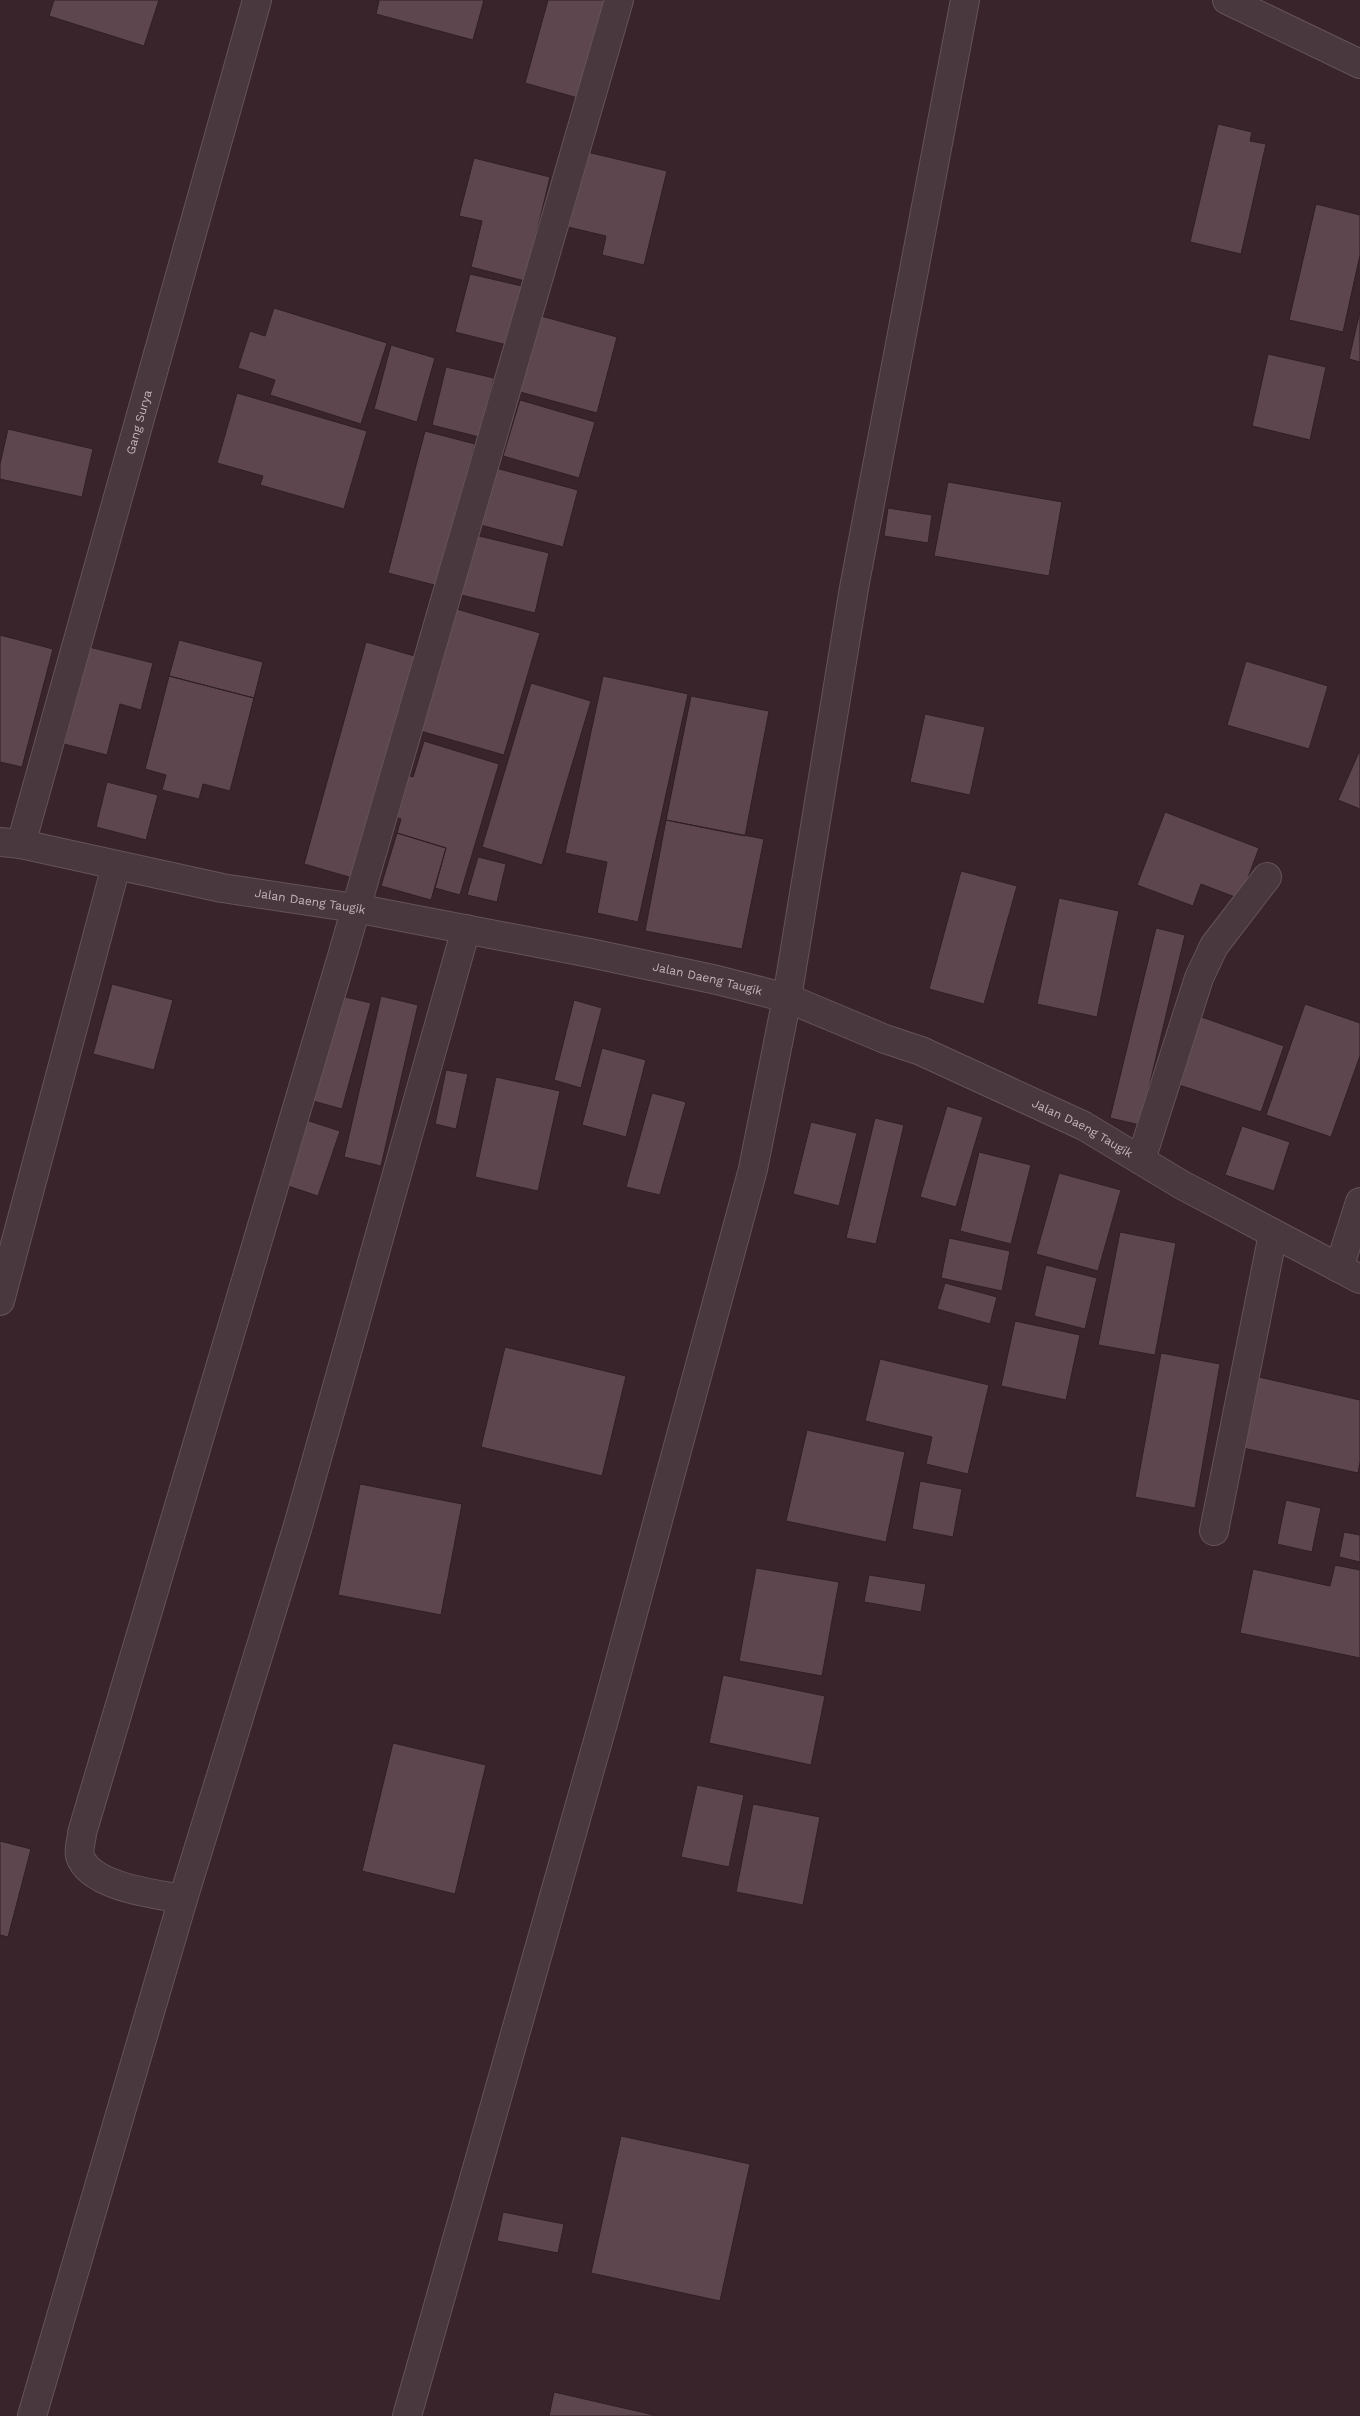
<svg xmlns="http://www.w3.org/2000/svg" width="1360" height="2416" font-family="'Work Sans',sans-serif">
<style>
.building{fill:#5e464e;stroke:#301f24}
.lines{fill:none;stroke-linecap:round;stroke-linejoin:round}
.minor-casing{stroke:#645358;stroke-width:30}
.minor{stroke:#49383d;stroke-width:28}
.labels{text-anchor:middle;stroke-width:4;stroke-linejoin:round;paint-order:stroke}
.street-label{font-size:12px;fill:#c5b3b8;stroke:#2e1d22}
</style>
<rect width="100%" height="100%" fill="#39242b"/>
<path class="building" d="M54,0H159L144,46L49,16Z
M376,0H484L473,40L376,14L379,1Z
M548,0H605L578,98L525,83Z
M1218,124L1252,132L1250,141L1266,144L1241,254L1190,242Z
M587,152L667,171L644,265L602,255L606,236L568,227Z
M474,158L550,177L525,281L471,267L482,221L459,216Z
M1316,204L1360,215V255L1343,332L1289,320Z
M470,274L522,286L507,345L455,332Z
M274,308L387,343L361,424L270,395L275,380L238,368L250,331L265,336Z
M1360,311V362L1349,359Z
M541,316L617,337L597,413L520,392Z
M391,345L435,358L417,422L374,409Z
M1268,354L1326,367L1310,440L1252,426Z
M446,367L494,378L479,437L432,425Z
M237,393L367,431L344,509L260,485L263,476L217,463Z
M520,400L595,422L579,478L503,456Z
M8,429L93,449L82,497L0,479V464Z
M425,431L475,444L438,586L388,573Z
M488,466L578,490L563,547L473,523Z
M948,482L1062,502L1049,576L934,556Z
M888,508L932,515L928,543L884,536Z
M471,534L549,553L535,613L457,594Z
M453,608L540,633L504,755L417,730Z
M0,635L53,649L22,767L0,762Z
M179,640L263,662L254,698L169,676Z
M366,642L418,657L356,879L304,864Z
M89,647L153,663L141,710L120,704L107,755L64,744Z
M1246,661L1328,686L1309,749L1227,725Z
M169,676L254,698L230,791L203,784L199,799L162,790L166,775L145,769Z
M603,676L688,694L638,922L597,913L607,862L565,853Z
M531,683L591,701L542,865L482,847Z
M691,696L769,711L745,836L666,820Z
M925,714L985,727L970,795L910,782Z
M424,741L499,764L460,895L435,888L446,848L397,833L401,819L389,815L402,773L413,777Z
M1359,752H1360V809L1338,800Z
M107,782L158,795L146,840L96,827Z
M1165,812L1259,848L1240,899L1201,884L1193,906L1137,885Z
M666,820L764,839L742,949L645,931Z
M397,833L446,848L431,900L381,886Z
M478,857L506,864L497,902L467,895Z
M961,871L1017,886L984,1004L929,989Z
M1059,898L1119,911L1097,1017L1037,1004Z
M1156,928L1185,935L1140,1125L1110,1118Z
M112,984L173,1000L154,1070L93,1054Z
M341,996L371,1003L342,1109L313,1101Z
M381,996L418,1005L381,1166L344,1157Z
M574,1000L602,1008L581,1088L554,1080Z
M1305,1004L1360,1023V1056L1331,1137L1266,1115Z
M1193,1014L1284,1046L1261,1112L1170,1082Z
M602,1048L646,1060L626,1137L582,1125Z
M446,1070L468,1074L456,1129L435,1124Z
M496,1077L560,1091L538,1191L475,1177Z
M652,1093L686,1102L660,1195L626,1187Z
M947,1106L983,1117L956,1207L920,1197Z
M875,1118L904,1125L876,1244L846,1238Z
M306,1120L340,1131L318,1196L285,1185Z
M811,1122L857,1133L839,1206L793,1194Z
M1242,1126L1290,1142L1274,1191L1225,1175Z
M979,1152L1031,1165L1011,1244L960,1231Z
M1059,1173L1121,1190L1098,1271L1036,1254Z
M1120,1232L1176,1243L1155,1355L1098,1345Z
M949,1238L1010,1251L1002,1291L941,1278Z
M1046,1265L1097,1278L1085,1329L1034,1316Z
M945,1283L997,1297L990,1324L937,1309Z
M1015,1321L1080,1335L1066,1400L1001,1386Z
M505,1347L626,1376L602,1476L481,1447Z
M1161,1353L1220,1364L1195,1508L1135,1497Z
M880,1359L989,1385L968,1474L926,1464L932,1437L865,1421Z
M1259,1377L1360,1400V1462L1358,1473L1243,1448Z
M807,1430L905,1452L886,1542L786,1521Z
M920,1481L962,1489L953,1537L912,1529Z
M360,1484L462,1504L441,1615L338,1595Z
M1286,1500L1321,1508L1312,1552L1277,1544Z
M1344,1532L1360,1535V1562L1339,1557Z
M1335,1565L1360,1570V1658L1240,1633L1253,1569L1330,1586Z
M756,1568L839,1582L822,1676L739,1661Z
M869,1575L926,1584L921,1612L864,1602Z
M723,1675L825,1696L811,1765L709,1743Z
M393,1743L486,1765L455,1894L362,1871Z
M697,1785L744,1795L729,1867L681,1857Z
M753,1804L820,1817L803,1905L736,1892Z
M0,1841L31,1849L8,1937L0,1935Z
M621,2136L750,2164L720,2301L591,2273Z
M503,2212L564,2224L558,2253L497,2241Z
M554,2392L654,2415V2416H549Z"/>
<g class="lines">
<g class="minor-casing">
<g id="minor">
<path d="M1227,0L1360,64"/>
<path id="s1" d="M0,842L21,844L222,888L355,908L590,953L717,980L787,998L885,1039L921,1051L1084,1126L1182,1185L1360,1279"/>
<path id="s2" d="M21,844L257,0"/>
<path d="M1141,1160L1199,978L1214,946L1267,877"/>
<path d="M1339,1268L1360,1202"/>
<path d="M0,1301L116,866"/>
<path d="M1214,1531L1273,1234"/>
<path d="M183,1899C155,1894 90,1887 80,1856C78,1849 82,1839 82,1833L343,953L619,0"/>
<path d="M32,2416L183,1899L297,1529L466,929"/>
<path d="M407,2416L607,1709L753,1169L787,998L854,588L965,0"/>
</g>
</g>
<use href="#minor" class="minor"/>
</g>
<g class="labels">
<g class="street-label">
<text dy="4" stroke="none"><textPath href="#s2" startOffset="438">Gang Surya</textPath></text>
<text dy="4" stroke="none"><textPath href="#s1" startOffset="316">Jalan Daeng Taugik</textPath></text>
<text dy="4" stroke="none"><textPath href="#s1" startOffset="721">Jalan Daeng Taugik</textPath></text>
<text dy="4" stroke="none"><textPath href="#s1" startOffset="1126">Jalan Daeng Taugik</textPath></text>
</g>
</g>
</svg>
